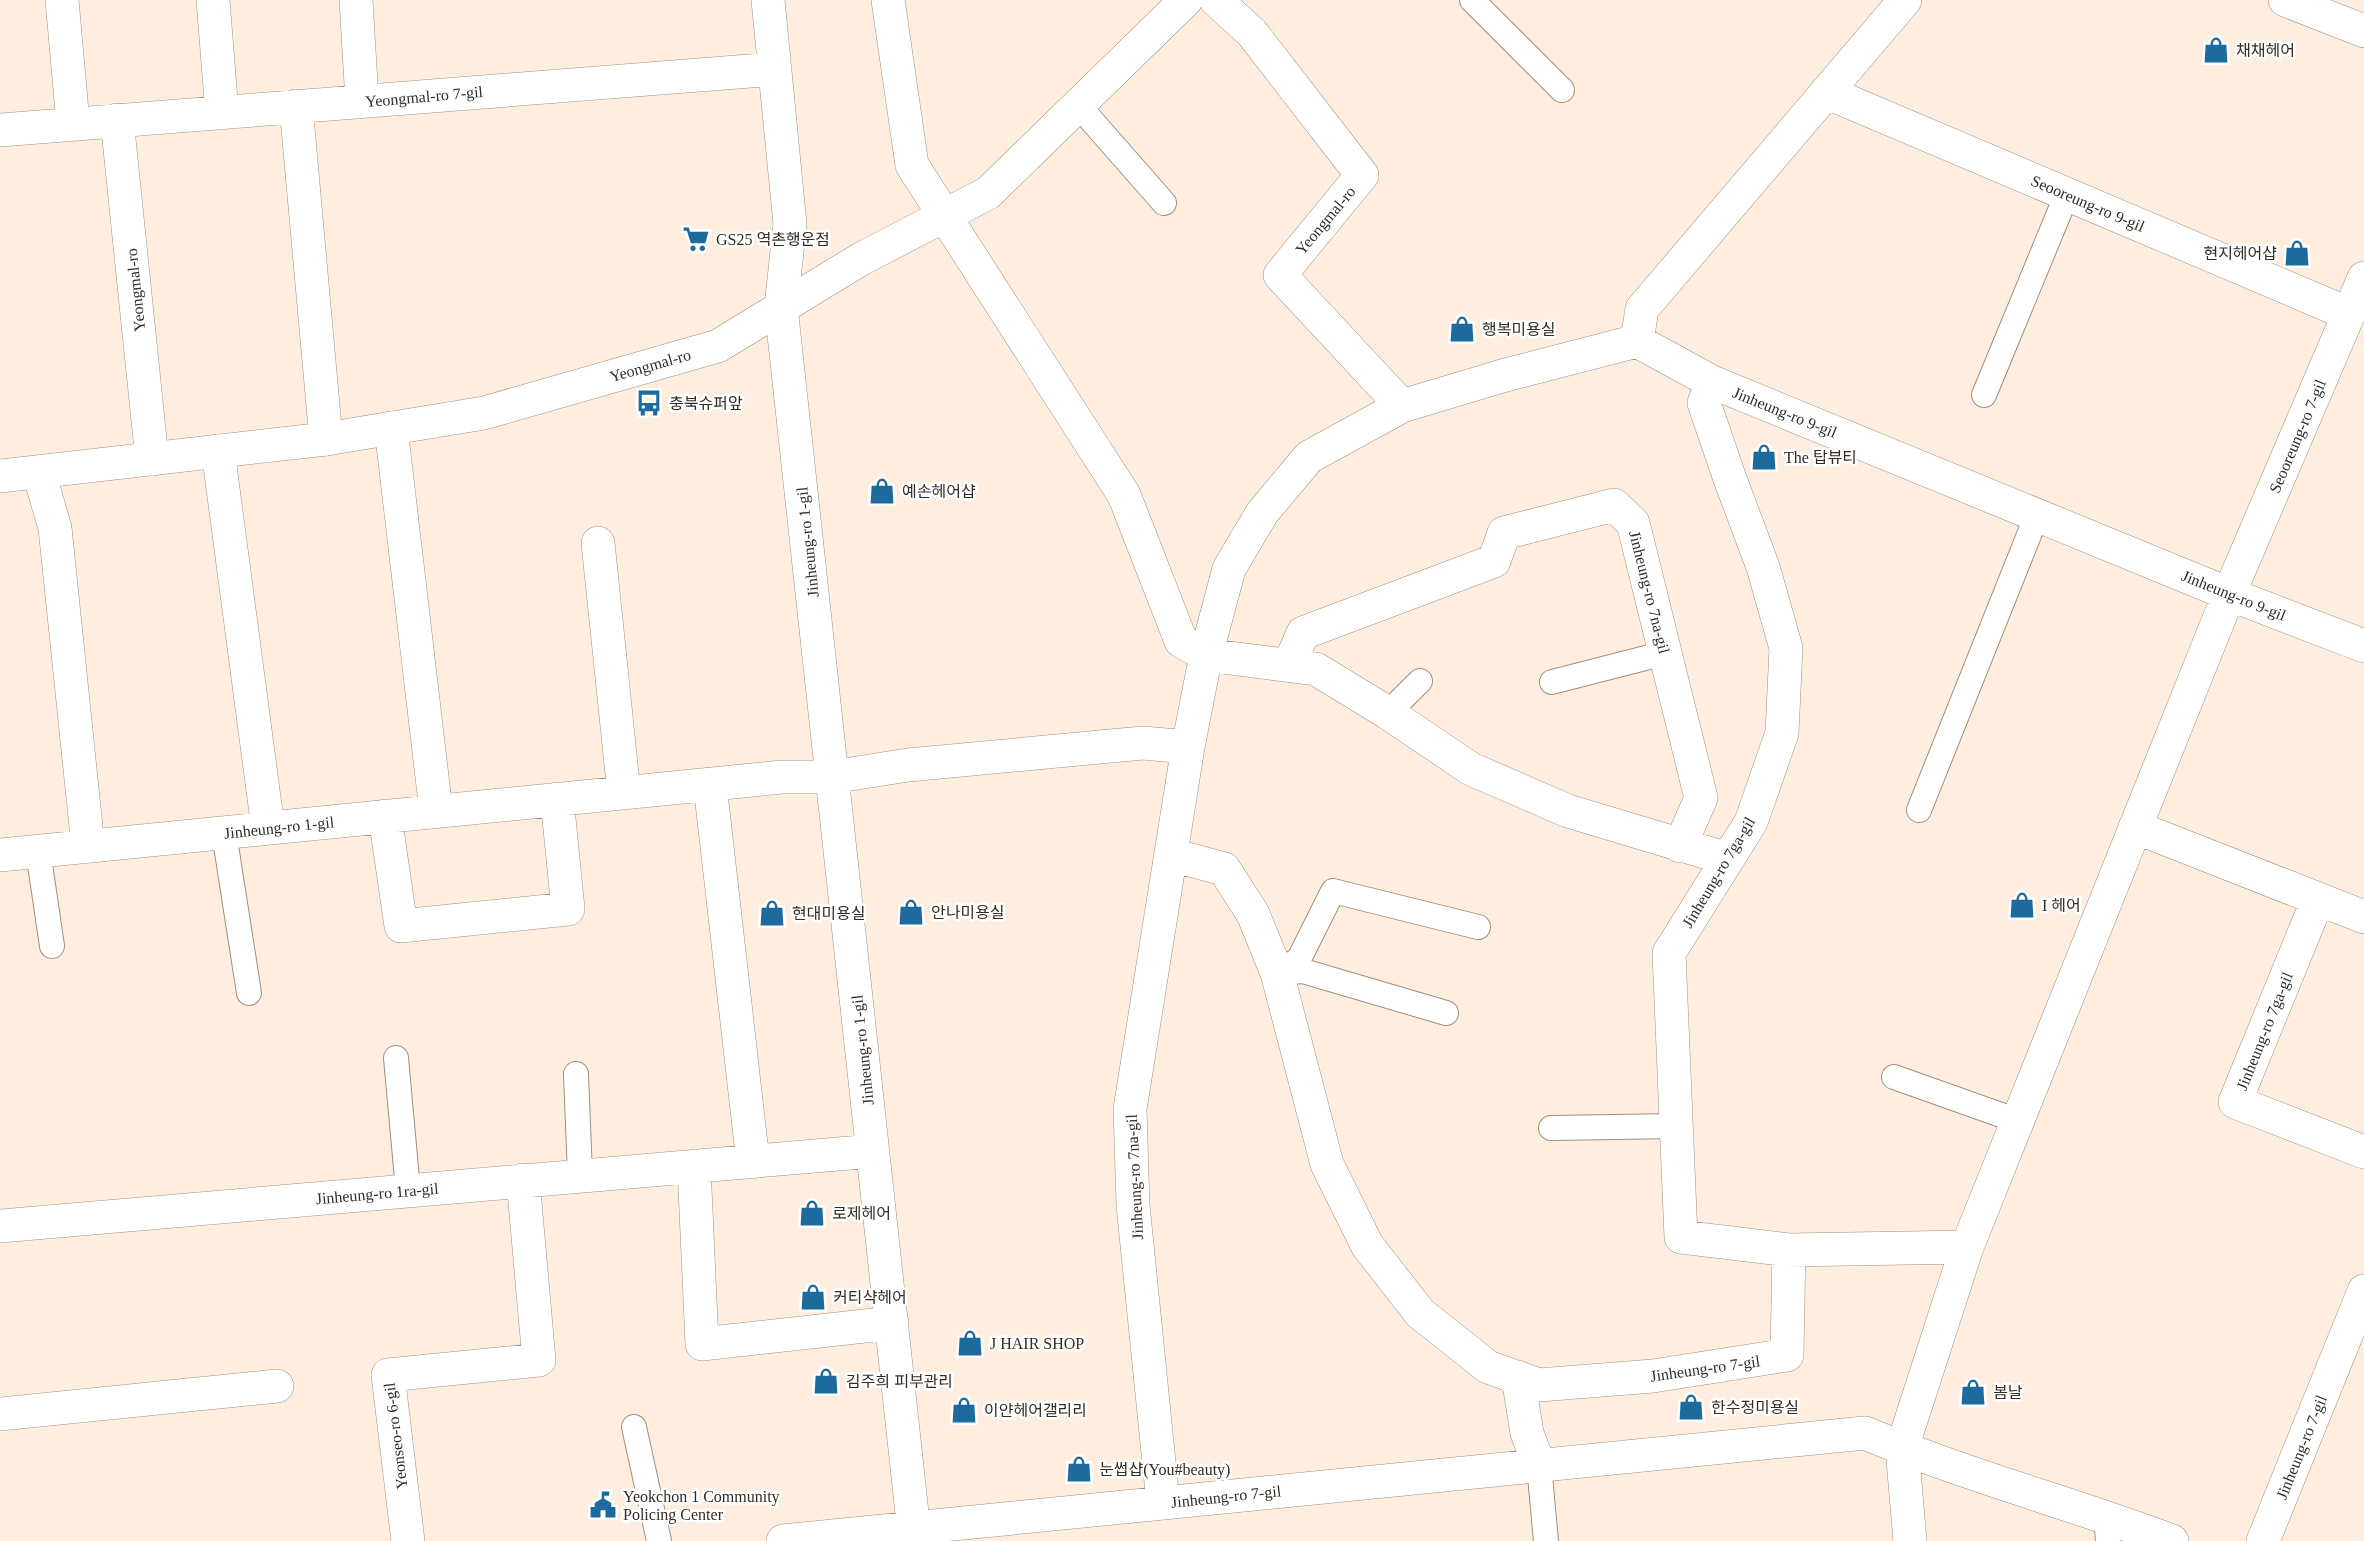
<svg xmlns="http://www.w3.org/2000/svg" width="2364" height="1541" font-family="'Times New Roman','Noto Sans KR',serif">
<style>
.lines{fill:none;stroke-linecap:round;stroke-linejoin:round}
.lane-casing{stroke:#a28f7e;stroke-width:26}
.street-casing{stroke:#a28f7e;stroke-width:34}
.secondary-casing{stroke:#a28f7e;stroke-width:34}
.lane{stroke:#fff;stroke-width:24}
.street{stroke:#fff;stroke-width:33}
.secondary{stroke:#fff;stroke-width:33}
.labels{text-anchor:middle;stroke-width:5;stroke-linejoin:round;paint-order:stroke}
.poi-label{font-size:16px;fill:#342c25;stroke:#fff;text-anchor:start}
.street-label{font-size:16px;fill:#342c25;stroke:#fff}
</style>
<rect width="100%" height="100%" fill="#ffeedf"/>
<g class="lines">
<g class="lane-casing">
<path id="lane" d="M1472,0L1562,90
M1078,105L1164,203
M1984,395L2067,194
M1552,682L1665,653
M1388,713L1420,681
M1919,810L2037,515
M224,833L249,993
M38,851L52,946
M1277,973L1299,959L1333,891L1478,927
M1277,973L1303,971L1446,1013
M396,1058L408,1190
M576,1074L580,1175
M1894,1077L2018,1121
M1551,1128L1677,1126
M634,1427L659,1541
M1539,1465L1546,1541
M2106,1516L2108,1541"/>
</g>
<g class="street-casing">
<path id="street" d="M62,0L73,123
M213,0L222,113
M356,0L362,101
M768,0L790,224L781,307L915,1541
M888,0L912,165L1124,495L1181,641L1206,655L1316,669L1388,713L1471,769L1568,811L1728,859
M1216,0L1252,33L1362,175L1280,275L1402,406
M2285,0L2364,31
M1826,92L2349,314
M296,106L326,439
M117,120L152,459
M0,130L775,69
M1637,341L1712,382L2229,594L2364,646
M1637,341L1642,309L1905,0
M1712,382L1704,403L1730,479L1763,567L1786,648L1782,733L1751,822L1669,953L1681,1237L1789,1250L1967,1247
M391,428L436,811
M218,451L268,828
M39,473L55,528L88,846
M598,543L624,793
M1289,665L1303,633L1494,561L1504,533L1614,505L1633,523L1701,798L1680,846
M710,785L753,1162
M385,816L401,926L568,909L557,799
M2135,827L2364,917
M0,855L782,777H832L908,765L1143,743L1188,747
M1172,855L1224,869L1253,914L1277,973L1327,1164L1367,1245L1420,1313L1488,1367L1539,1385L1653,1376L1787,1355L1789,1250
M2318,899L2235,1102L2364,1152
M694,1166L702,1344L892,1323
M0,1226L873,1151
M1518,1377L1527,1433L1539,1465
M0,1414L277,1386
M1163,1502L1133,1205L1130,1109L1188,747L1206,655L1229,569L1262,513L1309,457L1402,406L1502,376L1637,341
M408,1541L388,1375L539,1360L523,1180
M783,1541L1865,1433C1965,1475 2071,1503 2172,1541
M1910,1541L1902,1448L1967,1247L2229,594L2364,278
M2263,1541L2364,1291"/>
</g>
<g class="secondary-casing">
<path id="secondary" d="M0,476L326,439L484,413L718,346L861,259L988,193L1186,0"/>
</g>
<use href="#lane" class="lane"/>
<use href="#street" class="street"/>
<use href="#secondary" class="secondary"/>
</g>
<defs>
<g id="shop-bare" transform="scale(2.07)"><path d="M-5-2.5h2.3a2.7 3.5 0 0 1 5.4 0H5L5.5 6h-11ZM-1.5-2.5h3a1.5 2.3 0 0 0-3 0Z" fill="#1d6a9c" stroke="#fff" stroke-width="2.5" paint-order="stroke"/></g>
<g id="supermarket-bare" transform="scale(2.07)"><path d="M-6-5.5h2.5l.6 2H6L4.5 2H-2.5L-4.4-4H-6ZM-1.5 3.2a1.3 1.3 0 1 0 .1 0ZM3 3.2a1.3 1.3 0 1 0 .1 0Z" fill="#1d6a9c" stroke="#fff" stroke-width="2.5" paint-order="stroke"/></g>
<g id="bus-bare" transform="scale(2.07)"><path d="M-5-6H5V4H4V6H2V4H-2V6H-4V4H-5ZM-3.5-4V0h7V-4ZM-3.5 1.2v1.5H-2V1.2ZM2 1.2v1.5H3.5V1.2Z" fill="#1d6a9c" stroke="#fff" stroke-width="2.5" paint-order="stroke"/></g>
<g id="civic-bare" transform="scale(2.07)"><path d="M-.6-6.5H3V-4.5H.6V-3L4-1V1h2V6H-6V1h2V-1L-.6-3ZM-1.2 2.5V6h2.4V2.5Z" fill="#1d6a9c" stroke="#fff" stroke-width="2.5" paint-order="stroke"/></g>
</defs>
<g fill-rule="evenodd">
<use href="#shop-bare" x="2216" y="50"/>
<use href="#supermarket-bare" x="696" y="239"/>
<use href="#shop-bare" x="2297" y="253"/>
<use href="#shop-bare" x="1462" y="329"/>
<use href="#bus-bare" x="649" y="403"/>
<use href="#shop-bare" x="1764" y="457"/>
<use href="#shop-bare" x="882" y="491"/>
<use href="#shop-bare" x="2022" y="905"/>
<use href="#shop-bare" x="911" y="912"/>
<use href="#shop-bare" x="772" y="913"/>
<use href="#shop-bare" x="812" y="1213"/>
<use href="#shop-bare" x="813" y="1297"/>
<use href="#shop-bare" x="970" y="1343"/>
<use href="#shop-bare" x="826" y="1381"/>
<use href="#shop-bare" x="1973" y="1392"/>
<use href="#shop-bare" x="1691" y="1407"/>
<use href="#shop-bare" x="964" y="1410"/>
<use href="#shop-bare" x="1079" y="1469"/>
<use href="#civic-bare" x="603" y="1505"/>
</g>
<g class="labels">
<g class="poi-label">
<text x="2236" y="56">채채헤어</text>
<text x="716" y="245">GS25 역촌행운점</text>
<text x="2277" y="259" text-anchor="end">현지헤어샵</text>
<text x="1482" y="335">행복미용실</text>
<text x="669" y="409">충북슈퍼앞</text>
<text x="1784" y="463">The 탑뷰티</text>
<text x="902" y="497">예손헤어샵</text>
<text x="2042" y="911">I 헤어</text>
<text x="931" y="918">안나미용실</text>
<text x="792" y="919">현대미용실</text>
<text x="832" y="1219">로제헤어</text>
<text x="833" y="1303">커티샥헤어</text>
<text x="990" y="1349">J HAIR SHOP</text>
<text x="846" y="1387">김주희 피부관리</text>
<text x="1993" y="1398">봄날</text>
<text x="1711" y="1413">한수정미용실</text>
<text x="984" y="1416">이얀헤어갤리리</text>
<text x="1099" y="1475">눈썹샵(You#beauty)</text>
<text x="623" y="1502">Yeokchon 1 Community<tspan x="623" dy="18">Policing Center</tspan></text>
</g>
<g class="street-label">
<text transform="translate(424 96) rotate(-5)" y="6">Yeongmal-ro 7-gil</text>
<text transform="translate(2088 203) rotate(23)" y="6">Seooreung-ro 9-gil</text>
<text transform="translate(1325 220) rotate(-50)" y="6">Yeongmal-ro</text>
<text transform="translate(135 290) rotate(-96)" y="6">Yeongmal-ro</text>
<text transform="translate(650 365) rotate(-16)" y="6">Yeongmal-ro</text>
<text transform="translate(1785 412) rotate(22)" y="6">Jinheung-ro 9-gil</text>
<text transform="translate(2297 436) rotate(-67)" y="6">Seooreung-ro 7-gil</text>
<text transform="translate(807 542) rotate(-96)" y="6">Jinheung-ro 1-gil</text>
<text transform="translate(1650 592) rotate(76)" y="6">Jinheung-ro 7na-gil</text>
<text transform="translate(2234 595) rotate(22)" y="6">Jinheung-ro 9-gil</text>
<text transform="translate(279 827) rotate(-6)" y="6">Jinheung-ro 1-gil</text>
<text transform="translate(1718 872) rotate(-59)" y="6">Jinheung-ro 7ga-gil</text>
<text transform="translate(2264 1031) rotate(-68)" y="6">Jinheung-ro 7ga-gil</text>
<text transform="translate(862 1050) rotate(-96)" y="6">Jinheung-ro 1-gil</text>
<text transform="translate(1134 1177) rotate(-93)" y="6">Jinheung-ro 7na-gil</text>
<text transform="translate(377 1193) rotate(-5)" y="6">Jinheung-ro 1ra-gil</text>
<text transform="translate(1705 1368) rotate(-8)" y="6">Jinheung-ro 7-gil</text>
<text transform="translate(395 1436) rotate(-97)" y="6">Yeonseo-ro 6-gil</text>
<text transform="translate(2301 1447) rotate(-68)" y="6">Jinheung-ro 7-gil</text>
<text transform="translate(1226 1496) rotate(-6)" y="6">Jinheung-ro 7-gil</text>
</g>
</g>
</svg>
